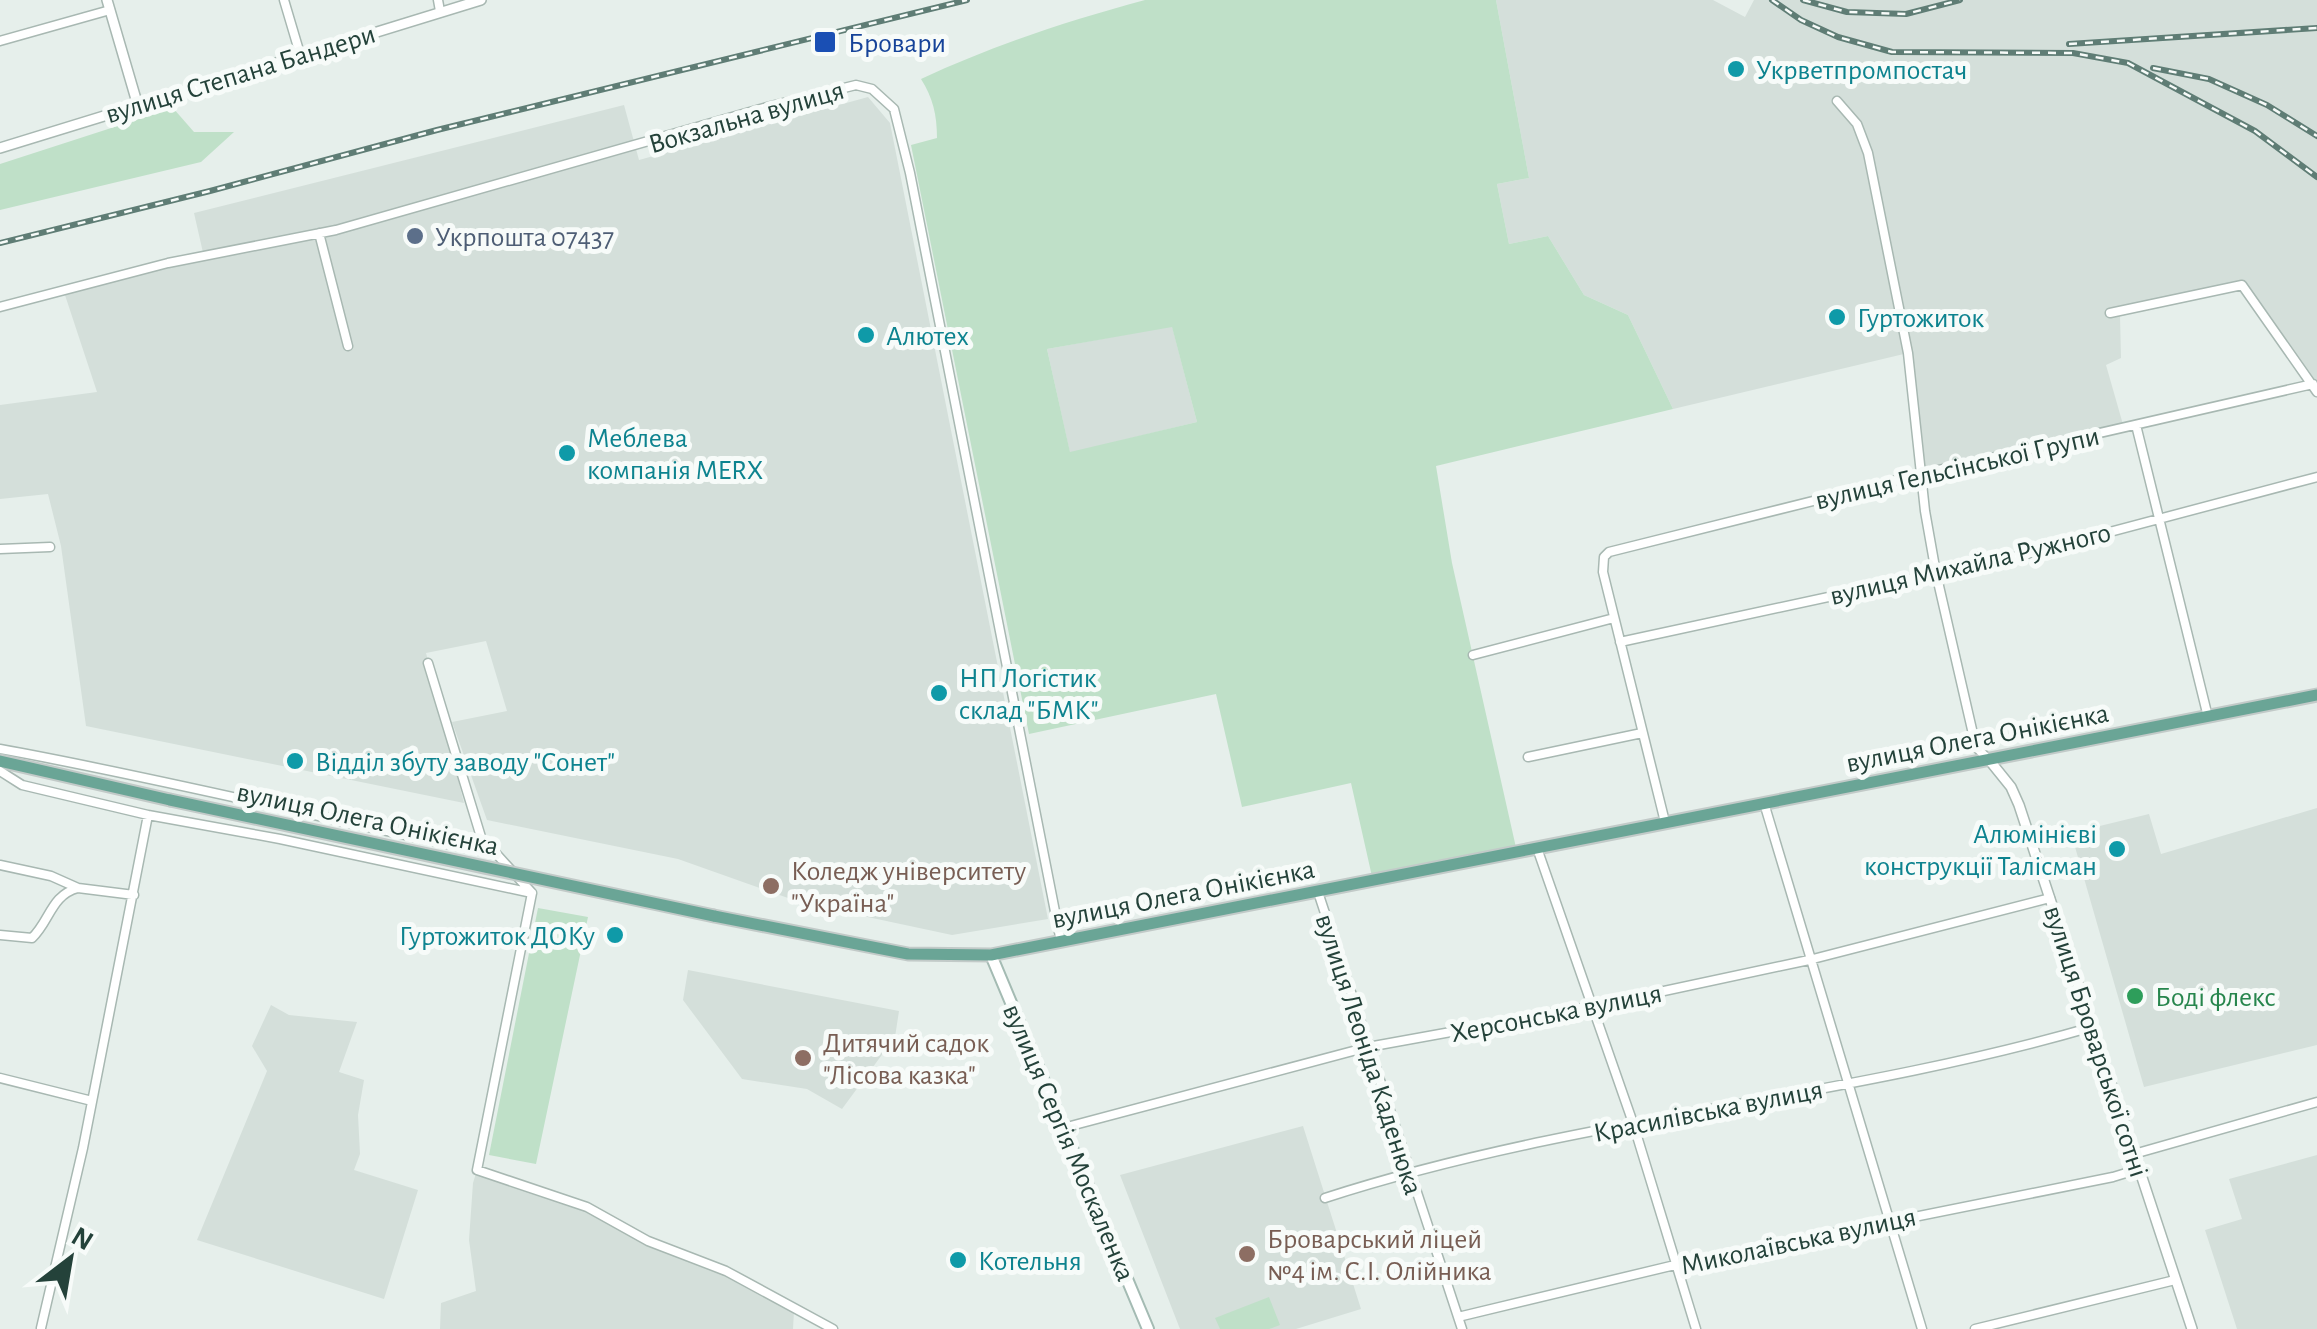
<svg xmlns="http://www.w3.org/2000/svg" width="2317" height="1329" font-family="'Alegreya Sans',sans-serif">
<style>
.built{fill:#d4dfda}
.green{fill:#bfe0c8;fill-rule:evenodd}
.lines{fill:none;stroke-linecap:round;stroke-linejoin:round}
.minor-casing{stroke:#a8b8b2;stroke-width:11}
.tertiary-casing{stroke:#a8b8b2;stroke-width:12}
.secondary-casing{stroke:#a4bbb3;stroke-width:14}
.primary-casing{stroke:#c2cac8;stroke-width:15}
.minor{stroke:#fff;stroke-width:8}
.tertiary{stroke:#fff;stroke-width:9}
.secondary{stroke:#fff;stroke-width:10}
.primary{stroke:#6aa596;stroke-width:11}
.rail-casing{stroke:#5f7d75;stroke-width:6}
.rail{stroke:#f7fbf9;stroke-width:2.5;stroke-dasharray:8;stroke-linecap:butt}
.primary-bridge-casing{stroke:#c2cac8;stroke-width:15;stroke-linecap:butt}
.primary-bridge{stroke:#6aa596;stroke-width:11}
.transit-dot{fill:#1a4fb4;stroke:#f7fbf9;stroke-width:4}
.culture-dot{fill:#0f9aa8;stroke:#f7fbf9;stroke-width:4}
.service-dot{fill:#5c6f8a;stroke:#f7fbf9;stroke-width:4}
.education-dot{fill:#8d6e63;stroke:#f7fbf9;stroke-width:4}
.leisure-dot{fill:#2e9e5b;stroke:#f7fbf9;stroke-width:4}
.labels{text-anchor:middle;stroke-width:10;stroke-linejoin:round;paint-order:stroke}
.transit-label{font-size:28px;fill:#164399;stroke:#f7fbf9;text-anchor:start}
.culture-label{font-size:28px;fill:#0d838f;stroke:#f7fbf9;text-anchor:start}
.street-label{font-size:28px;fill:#24423a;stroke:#f7fbf9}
.service-label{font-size:28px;fill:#4e5e75;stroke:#f7fbf9;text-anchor:start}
.education-label{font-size:28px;fill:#785e54;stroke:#f7fbf9;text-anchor:start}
.leisure-label{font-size:28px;fill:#27864d;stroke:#f7fbf9;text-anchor:start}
</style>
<rect width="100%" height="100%" fill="#e6efeb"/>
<path class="built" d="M1496,0H1713L1745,17L1754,0H2317V392L2247,288L2120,316L2121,358L2106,365L2124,428L1921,474L1908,353L1673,409L1628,315L1584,295L1548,236L1509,244L1497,184L1529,178Z
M868,97L890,123L1048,919L952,935L802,903L678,859L487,820L452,722L507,711L486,641L426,653L464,803L86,726L61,546L48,494L0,499V405L97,392L64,292L204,257L194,213L624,105L639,160Z
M1172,326L1197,422L1070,453L1047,349Z
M2317,808V1045L2144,1087L2071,833L2149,814L2161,854Z
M688,970L899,1011L895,1037L842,1109L807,1089L742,1079L683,1000Z
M271,1005L289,1015L357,1022L339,1072L364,1080L358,1115L360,1154L354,1170L418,1190L384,1299L197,1240L267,1071L252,1046Z
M1303,1126L1361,1309L1296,1329H1180L1120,1175Z
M2317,1155V1329H2237L2205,1230L2242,1219L2229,1179Z
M477,1170L587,1207L648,1241L726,1271L794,1311L793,1329H440L441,1303L476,1291L469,1240L473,1183Z"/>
<path class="green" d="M1145,0H1496L1529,178L1497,184L1509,244L1548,236L1584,295L1628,315L1673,409L1436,466L1452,563L1517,852L1373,881L1351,783L1242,807L1216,694L1029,734L911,145L937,138C937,115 933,98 921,79C994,45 1067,21 1145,0ZM1172,327L1197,422L1070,452L1047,349Z
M173,108L194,132H234L201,162L0,210V164Z
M538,908L588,917L536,1164L489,1155Z
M1269,1297L1280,1325L1269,1329H1220L1215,1318Z"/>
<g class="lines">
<g class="minor-casing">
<path id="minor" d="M284,0L300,54
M438,0L440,11
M0,41L110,10
M1837,101L1857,124L1868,153L1908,353L1925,511L1936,573L1976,747L1990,761
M319,233L348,346
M0,307L168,263L336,230L771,106L856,85L872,89L894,109L910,173L1061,942
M2110,313L2242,285L2317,392
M2136,425L2208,717
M0,549L50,547
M1620,642L2023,555L2317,477
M1473,655L1614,618
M428,663L481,837L532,893
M0,749C166,779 330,821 496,854
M1528,757L1642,733
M0,771L22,785L148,815L280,839L532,893
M1764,803L1922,1329
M1665,822L1603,572L1604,557L1609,552L1921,474L2313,384
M1537,848L1633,1123L1696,1329
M0,865L51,876L78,888L134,895
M1318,892L1462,1329
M532,893L477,1170L587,1207L648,1241L726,1271L833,1329
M0,935L32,938C50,921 51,895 78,888
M0,1078L92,1101
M1063,1128L1368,1047L1594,1006L1809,960L2050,898
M2134,1154L2317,1102
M1325,1198C1575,1117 1841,1100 2092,1027
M1458,1317L1675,1265L2113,1177L2139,1169
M41,1328L83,1148L148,815
M1975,1329L2175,1280"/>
</g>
<g class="tertiary-casing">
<path id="tertiary" d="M107,0L138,106
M0,148L481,0
M1990,761L2011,787L2019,805L2192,1329"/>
</g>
<g class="secondary-casing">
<path id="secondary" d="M991,955L1148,1329"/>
</g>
<g class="primary-casing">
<path id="primary" d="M0,761L170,800
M714,916L908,954L991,955L2317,695"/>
</g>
<use href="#minor" class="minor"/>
<use href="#tertiary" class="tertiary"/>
<use href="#secondary" class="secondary"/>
<use href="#primary" class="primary"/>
<g class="rail-casing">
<path id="rail" d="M1772,0L1801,20L1838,37L1892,52L2073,53L2128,63L2255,131L2317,177
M1803,0L1847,12L1906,14L1960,0
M2069,44L2317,28
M2153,68L2209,79L2267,105L2317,136
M0,243L210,191L437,130L967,0"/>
</g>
<use href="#rail" class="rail"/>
<g class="primary-bridge-casing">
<path id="primary-bridge" d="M170,800L714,916"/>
</g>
<use href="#primary-bridge" class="primary-bridge"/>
</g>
<rect class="transit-dot" x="813" y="30" width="24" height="24" rx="5"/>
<g class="culture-dot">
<circle cx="1736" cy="69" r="10"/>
<circle cx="1837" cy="317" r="10"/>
<circle cx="866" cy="335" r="10"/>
<circle cx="567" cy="453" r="10"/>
<circle cx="939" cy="693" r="10"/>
<circle cx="295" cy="761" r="10"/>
<circle cx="2117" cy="849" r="10"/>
<circle cx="615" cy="935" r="10"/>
<circle cx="958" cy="1260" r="10"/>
</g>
<circle class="service-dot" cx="415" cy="236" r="10"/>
<g class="education-dot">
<circle cx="771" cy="886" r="10"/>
<circle cx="803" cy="1058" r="10"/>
<circle cx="1247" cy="1254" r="10"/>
</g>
<circle class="leisure-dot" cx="2135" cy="996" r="10"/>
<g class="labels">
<g class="transit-label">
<text x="848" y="52">Бровари</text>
</g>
<g class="culture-label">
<text x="1756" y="79">Укрветпромпостач</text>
<text x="1857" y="327">Гуртожиток</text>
<text x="886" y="345">Алютех</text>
<text x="587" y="447">Меблева<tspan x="587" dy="32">компанія MERX</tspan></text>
<text x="959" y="687">НП Логістик<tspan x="959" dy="32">склад "БМК"</tspan></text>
<text x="315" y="771">Відділ збуту заводу "Сонет"</text>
<text x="2097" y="843" text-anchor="end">Алюмінієві<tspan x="2097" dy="32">конструкції Талісман</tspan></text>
<text x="595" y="945" text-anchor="end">Гуртожиток ДОКу</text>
<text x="978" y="1270">Котельня</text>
</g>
<g class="street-label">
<text transform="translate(240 73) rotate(-17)" y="10">вулиця Степана Бандери</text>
<text transform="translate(746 116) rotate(-16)" y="10">Вокзальна вулиця</text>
<text transform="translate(1957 467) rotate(-13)" y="10">вулиця Гельсінської Групи</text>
<text transform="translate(1970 563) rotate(-13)" y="10">вулиця Михайла Ружного</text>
<text transform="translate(1977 737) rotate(-11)" y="10">вулиця Олега Онікієнка</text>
<text transform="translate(368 818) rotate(12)" y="10">вулиця Олега Онікієнка</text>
<text transform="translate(1183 893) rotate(-11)" y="10">вулиця Олега Онікієнка</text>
<text transform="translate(1556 1012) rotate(-11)" y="10">Херсонська вулиця</text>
<text transform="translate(2097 1041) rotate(72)" y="10">вулиця Броварської сотні</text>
<text transform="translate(1370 1054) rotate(72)" y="10">вулиця Леоніда Каденюка</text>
<text transform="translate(1708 1110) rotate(-11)" y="10">Красилівська вулиця</text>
<text transform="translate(1070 1142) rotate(67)" y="10">вулиця Сергія Москаленка</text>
<text transform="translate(1798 1240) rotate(-12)" y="10">Миколаївська вулиця</text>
</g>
<g class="service-label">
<text x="435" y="246">Укрпошта 07437</text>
</g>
<g class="education-label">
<text x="791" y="880">Коледж університету<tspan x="791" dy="32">"Україна"</tspan></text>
<text x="823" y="1052">Дитячий садок<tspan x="823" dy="32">"Лісова казка"</tspan></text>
<text x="1267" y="1248">Броварський ліцей<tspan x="1267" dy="32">№4 ім. С.І. Олійника</tspan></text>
</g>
<g class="leisure-label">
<text x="2155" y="1006">Боді флекс</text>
</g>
</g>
<g transform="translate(70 1259) rotate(31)" stroke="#f7fbf9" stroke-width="8" paint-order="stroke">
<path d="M0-8L18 38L0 25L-18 38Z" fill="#24423a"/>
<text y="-15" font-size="28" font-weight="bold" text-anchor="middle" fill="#24423a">N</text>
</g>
</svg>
